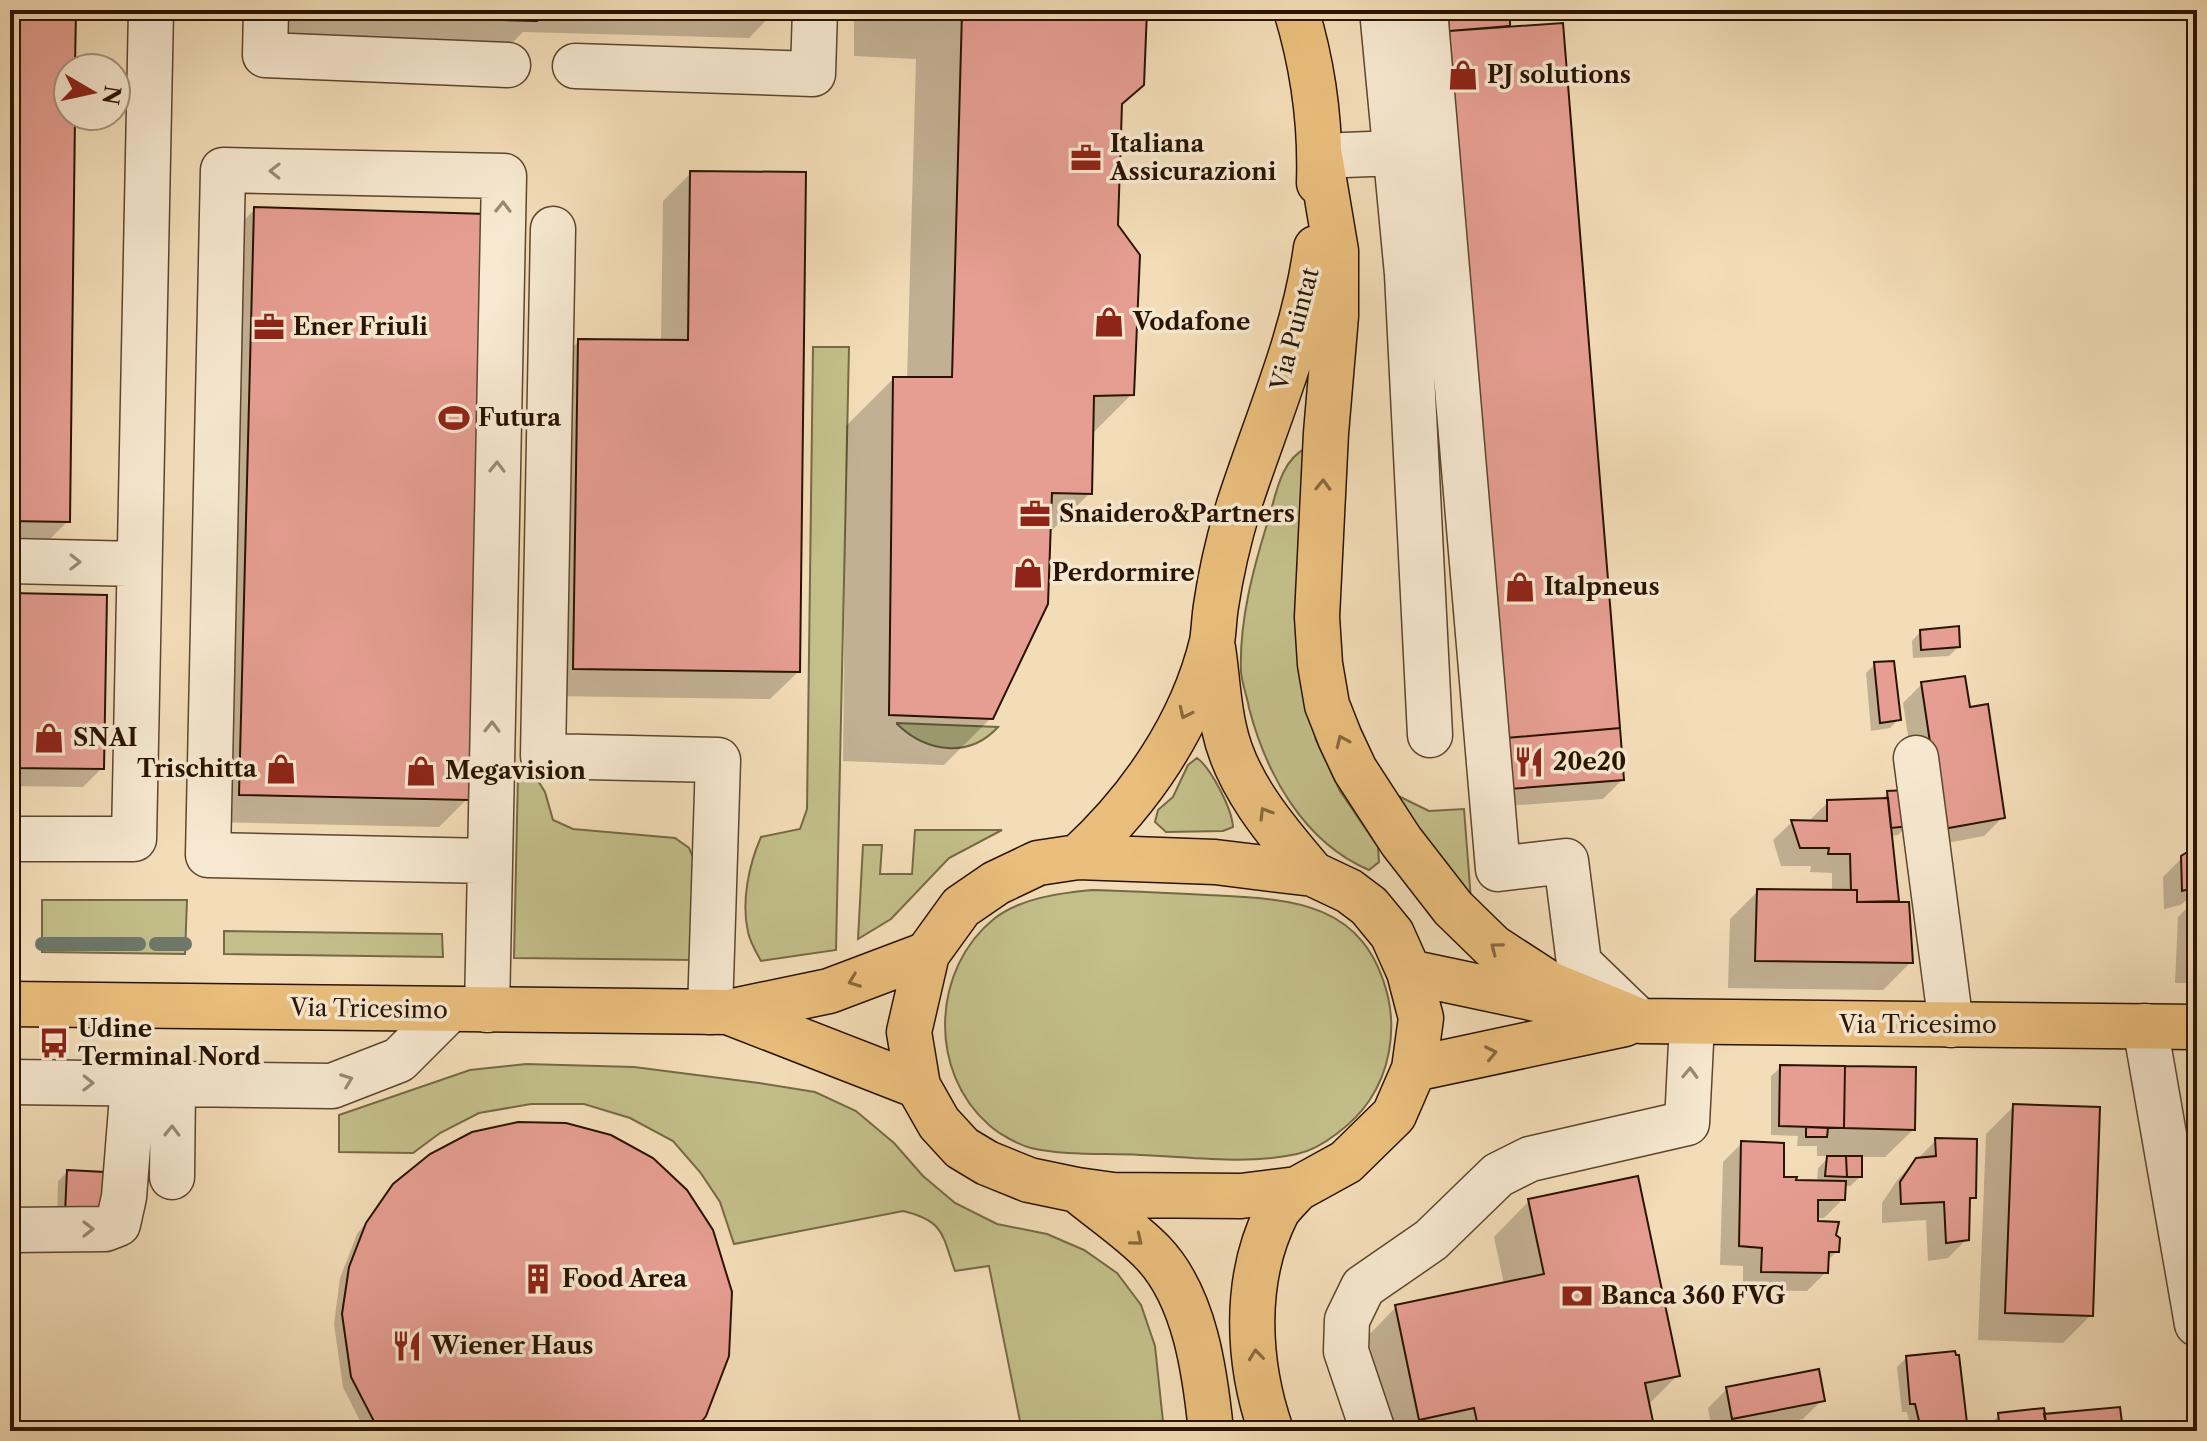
<svg xmlns="http://www.w3.org/2000/svg" width="2207" height="1441" font-family="'Libre Caslon Text',serif">
<style>
.green{fill:#c3bf8a;stroke:#766945;stroke-width:2}
.shadow{fill:#0003}
.lines{fill:none;stroke-linecap:round;stroke-linejoin:round}
.stream{stroke:#6e786a;stroke-width:14}
.building{fill:#e69e92;stroke:#2a1300;stroke-width:2}
.minor-casing{stroke:#5c462e;stroke-width:47}
.major-casing{stroke:#2a1300;stroke-width:47}
.minor{stroke:#f7e9d1;stroke-width:44}
.major{stroke:#eabe7c;stroke-width:44}
.oneway{stroke:#9b8973}
.oneway2{stroke:#8a683e}
.labels{text-anchor:middle;stroke-width:7;stroke-linejoin:round;paint-order:stroke}
.poi-label{font-size:24px;font-weight:bold;fill:#2a1300;stroke:#f7e9d1;text-anchor:start}
.street-label{font-size:24px;fill:#2a1300;stroke:#f7e9d1}
</style>
<rect width="100%" height="100%" fill="#f3ddb8"/>
<filter id="stains"><feTurbulence type="fractalNoise" baseFrequency=".0025" numOctaves="4"/><feColorMatrix values="0 0 0 0 .2 0 0 0 0 .09 0 0 0 0 .02 0 0 0 .5 -.17"/></filter>
<radialGradient id="worn" r=".72"><stop offset=".6" stop-color="#630" stop-opacity="0"/><stop offset="1" stop-color="#630" stop-opacity=".3"/></radialGradient>
<path class="green" d="M813,347H849L836,950L761,961C756,952 750,942 748,932C741,902 749,864 761,837L800,829L807,809Z
M1306,448L1300,674L1316,740L1340,791L1378,847L1379,862L1369,870C1303,842 1266,773 1249,708C1247,696 1242,684 1241,672C1239,622 1253,569 1268,521C1276,495 1280,461 1306,448Z
M897,724V723L998,727C969,759 926,752 897,724Z
M1197,758C1211,768 1232,809 1233,827L1223,831L1166,832L1155,822L1158,810L1173,797L1188,765Z
M518,774L535,776L545,792L553,820L573,829L675,838L689,848L696,864L694,960L514,958Z
M1384,789L1429,811L1464,809L1471,900Z
M915,830H1002L949,858L891,919L858,939L863,845H882L880,874H912Z
M1092,890C1130,891 1169,893 1207,895C1290,899 1365,900 1388,997C1396,1032 1389,1072 1369,1101C1355,1122 1322,1149 1297,1154C1247,1165 1191,1157 1140,1155C1105,1153 1066,1156 1031,1148C1019,1145 999,1134 989,1125C928,1072 931,969 995,918C1021,898 1060,893 1092,890Z
M42,900H187L185,954L42,952Z
M224,931L442,934L443,957L224,954Z
M526,1064L634,1067L759,1083L815,1092L856,1111L894,1143L923,1176L955,1203L997,1224L1047,1234L1084,1250L1117,1273L1141,1305L1155,1346L1164,1431H1022L989,1266L955,1271C942,1235 945,1221 903,1211L734,1244L720,1202L700,1172L673,1141L630,1118L584,1104H531L479,1113L440,1133L413,1153L339,1152V1115L470,1070Z"/>
<path class="shadow" d="M10,10H74L73,68H68V116H73L68,521L40,549H10Z
M268,10H776L749,38L523,32L507,48L268,41Z
M854,10H1145L1142,84L1120,107L1116,226L1132,394L1091,435L1090,493L1048,534L991,718L944,765L843,761L846,426L893,379H907L916,59L854,56Z
M1467,10H1508V26L1504,29L1622,780L1603,799L1491,807L1438,21Z
M691,173L798,672L770,699L546,696L551,369L579,341L661,342L663,201Z
M255,209L467,799L439,827L212,822L227,237Z
M10,595L102,768L83,787L10,786Z
M1921,631L1958,647L1949,656L1913,658L1912,641Z
M1875,664L1899,719L1890,728L1871,731L1866,673Z
M1922,684L1968,710L2003,817L1984,836L1925,847L1903,703Z
M1888,793L1908,825L1898,835L1890,836L1897,901L1894,904L1911,962L1883,990L1728,988L1730,919L1758,891L1832,892V873L1810,872L1811,866H1781L1773,840L1792,822H1808L1828,802L1880,801Z
M2197,848V893L2180,905L2164,909L2163,877L2182,858Z
M2197,898V983H2175L2178,917Z
M1781,1067L1913,1130L1885,1157H1860V1177L1850,1186H1844L1843,1199L1824,1218H1816V1223L1834,1236L1837,1251L1827,1261L1826,1272L1807,1291L1743,1290V1266L1720,1265L1723,1162L1742,1143L1782,1179L1817,1182L1818,1168L1830,1156H1817V1146H1797L1798,1136L1771,1135V1076Z
M2014,1106L2091,1315L2063,1343L1978,1340L1986,1134Z
M1936,1140L1974,1197L1968,1204L1967,1239L1948,1258L1928,1261L1926,1220L1882,1223V1203L1898,1179Z
M67,1172L103,1173L57,1221L58,1181Z
M395,1186L691,1431H365L343,1387L334,1324L340,1278L357,1234Z
M1529,1201L1678,1375L1648,1405L1653,1431H1379L1361,1343L1396,1307L1504,1284L1494,1237Z
M1907,1357L1965,1422L1956,1431H1911L1907,1412H1902L1897,1367Z
M1727,1389L1822,1400L1803,1419L1743,1431H1712L1708,1408Z
M1999,1415L2043,1416L2121,1431H1990V1425Z"/>
<g class="lines">
<path class="stream" d="M42,944H139
M156,944H185"/>
</g>
<path class="building" d="M10,10H76L75,68H68V116H75L70,522L10,521Z
M295,10H538L537,21L295,14Z
M900,10H1147L1144,85L1122,104L1118,225L1140,255L1134,395L1094,396L1092,494L1052,493L1048,604L993,719L889,715L893,377H952L962,12Z
M1447,10H1510V26L1449,31Z
M1563,23L1620,728L1506,738L1449,31Z
M690,171L806,172L800,672L573,669L578,339L688,340Z
M254,207L487,214L469,800L239,795Z
M10,593L107,595L104,769L10,768Z
M1959,626L1960,647L1921,650L1920,630Z
M1894,661L1901,720L1880,723L1874,662Z
M1965,676L1970,707L1988,704L2005,818L1943,829L1921,682Z
M1620,728L1624,780L1509,789L1506,738Z
M1906,790L1910,826L1891,828L1887,791Z
M1888,798L1899,901L1857,902V890H1851L1850,854H1828L1829,848H1800L1791,820L1827,821V800Z
M2197,846V887L2182,891L2181,856Z
M1757,889L1857,890V902H1909L1913,963L1755,961Z
M1780,1065L1845,1066L1844,1128L1779,1126Z
M1845,1066L1916,1067L1915,1130L1844,1128Z
M2013,1104L2100,1107L2093,1316L2005,1313Z
M518,1122L566,1123L611,1135L653,1158L687,1190L713,1230L732,1292L729,1356L706,1416L694,1431H379L351,1377L342,1314L349,1267L366,1223L393,1184L430,1154L472,1132Z
M1806,1127L1828,1128L1827,1137H1806Z
M1935,1138L1977,1139L1976,1198H1970L1969,1240L1946,1243L1944,1202L1901,1204L1900,1182L1916,1158L1936,1156Z
M1741,1141L1784,1143V1177H1797L1796,1180L1846,1181L1845,1200H1818V1221L1839,1222L1836,1235L1840,1238L1839,1252H1829L1828,1273L1761,1272L1762,1248L1739,1246Z
M1827,1156H1846L1847,1177L1825,1176Z
M1846,1156H1862V1177H1847Z
M67,1170L105,1172V1214L65,1213Z
M1638,1176L1680,1376L1645,1383L1655,1431H1479L1474,1408L1419,1420L1395,1305L1544,1274L1528,1199Z
M1955,1351L1956,1355H1959L1967,1423L1939,1427L1938,1421L1920,1425L1915,1404H1910L1906,1356Z
M1819,1369L1825,1401L1732,1419L1726,1387Z
M2120,1407L2123,1431H2047L2044,1414Z
M2044,1408L2047,1431H2000L1998,1413Z"/>
<g class="lines">
<g class="minor-casing">
<path id="minor" d="M266,10L265,55L508,65
M1382,10L1407,274L1430,735
M1425,10L1498,869L1566,861L1579,963L1638,1020
M575,66L813,74L815,10
M1320,156L1395,153
M553,229L543,756L718,760L710,1012
M10,561L139,564
M1916,758L1951,1025
M10,839H134L151,10
M487,1010L504,176L223,170L208,855L489,861
M2145,1026L2197,1324
M10,1082L332,1086L399,1060L449,1010
M172,1177L173,1085
M10,1230L105,1229L118,1224L124,1197L133,1084
M1373,1431L1346,1351L1347,1320L1363,1287L1431,1240L1498,1175L1530,1159L1687,1123L1692,1023"/>
</g>
<g class="major-casing">
<path id="major" d="M1296,10C1313,66 1321,125 1319,183
M1320,156L1336,251V316L1326,433L1317,617L1320,664L1327,705L1340,738L1355,770L1401,841L1453,908L1493,947L1550,984L1640,1021
M1213,648C1217,674 1218,702 1224,728C1235,783 1277,832 1313,874
M1078,857L1215,862L1313,874L1349,891L1369,906L1392,934L1409,972L1421,1018L1414,1069L1394,1115L1346,1162L1297,1189L1241,1196L1113,1195L1077,1190L1029,1180L987,1163L962,1148L939,1123L918,1086L909,1032L927,954L961,907L996,883L1038,863Z
M1078,857C1140,800 1192,725 1212,642C1214,630 1214,618 1216,606C1221,572 1229,538 1239,505C1267,419 1304,337 1316,248
M1409,972L1640,1021L2197,1027
M10,1004L728,1012L829,991L927,954
M728,1012L918,1086
M1414,1069L1625,1024
M1077,1190C1102,1211 1131,1230 1153,1253C1195,1297 1205,1372 1211,1431
M1271,1431C1247,1362 1243,1279 1277,1212C1282,1204 1291,1196 1297,1189"/>
</g>
<use href="#minor" class="minor"/>
<use href="#major" class="major"/>
</g>
<defs><path id="oneway-chevron" d="M-2-3.5L2.5 0L-2 3.5" fill="none" stroke-width="1.6" stroke-linecap="round" stroke-linejoin="round" transform="scale(2)"/></defs>
<g class="oneway">
<use href="#oneway-chevron" transform="translate(275 171) rotate(-179)"/>
<use href="#oneway-chevron" transform="translate(503 207) rotate(-89)"/>
<use href="#oneway-chevron" transform="translate(497 467) rotate(-89)"/>
<use href="#oneway-chevron" transform="translate(75 562) rotate(1)"/>
<use href="#oneway-chevron" transform="translate(492 727) rotate(-89)"/>
<use href="#oneway-chevron" transform="translate(1690 1073) rotate(-88)"/>
<use href="#oneway-chevron" transform="translate(347 1080) rotate(-21)"/>
<use href="#oneway-chevron" transform="translate(88 1083) rotate(1)"/>
<use href="#oneway-chevron" transform="translate(172 1131) rotate(-89)"/>
<use href="#oneway-chevron" transform="translate(88 1229)"/>
</g>
<g class="oneway2">
<use href="#oneway-chevron" transform="translate(1323 485) rotate(-88)"/>
<use href="#oneway-chevron" transform="translate(1185 713) rotate(115)"/>
<use href="#oneway-chevron" transform="translate(1342 741) rotate(-114)"/>
<use href="#oneway-chevron" transform="translate(1265 813) rotate(-121)"/>
<use href="#oneway-chevron" transform="translate(1496 948) rotate(-143)"/>
<use href="#oneway-chevron" transform="translate(854 981) rotate(159)"/>
<use href="#oneway-chevron" transform="translate(1491 1053) rotate(-12)"/>
<use href="#oneway-chevron" transform="translate(1137 1240) rotate(39)"/>
<use href="#oneway-chevron" transform="translate(1256 1355) rotate(-96)"/>
</g>
<defs>
<g id="shop-bare" transform="scale(2.4)"><path d="M-5-2.5h2.3a2.7 3.5 0 0 1 5.4 0H5L5.5 6h-11ZM-1.5-2.5h3a1.5 2.3 0 0 0-3 0Z" fill="#8f2418" stroke="#f7e9d1" stroke-width="2.5" paint-order="stroke"/></g>
<g id="office-bare" transform="scale(2.4)"><path d="M-6-3h4V-5.5h4V-3h4V5H-6ZM-1-4.5V-3h2v-1.5ZM-6 0V1H6V0Z" fill="#8f2418" stroke="#f7e9d1" stroke-width="2.5" paint-order="stroke"/></g>
<g id="stadium-bare" transform="scale(2.4)"><path d="M0-5a6.5 5 0 1 0 0 10a6.5 5 0 1 0 0-10ZM-3.5-1.8h7v3.6h-7Z" fill="#8f2418" stroke="#f7e9d1" stroke-width="2.5" paint-order="stroke"/></g>
<g id="restaurant-bare" transform="scale(2.4)"><path d="M-5-6h1v4h1v-4h1v4h1v-4h1v5L-1.5 .5V6h-2V.5L-5-1ZM5-6V6H3V1.5H1.5Q1.5-4 5-6Z" fill="#8f2418" stroke="#f7e9d1" stroke-width="2.5" paint-order="stroke"/></g>
<g id="bus-bare" transform="scale(2.4)"><path d="M-5-6H5V4H4V6H2V4H-2V6H-4V4H-5ZM-3.5-4V0h7V-4ZM-3.5 1.2v1.5H-2V1.2ZM2 1.2v1.5H3.5V1.2Z" fill="#8f2418" stroke="#f7e9d1" stroke-width="2.5" paint-order="stroke"/></g>
<g id="building-bare" transform="scale(2.4)"><path d="M-4-6H4V6H1V3H-1V6H-4ZM-2.5-4.3h1.7v1.8h-1.7ZM.8-4.3h1.7v1.8H.8ZM-2.5-1h1.7V.8h-1.7ZM.8-1h1.7V.8H.8Z" fill="#8f2418" stroke="#f7e9d1" stroke-width="2.5" paint-order="stroke"/></g>
<g id="bank-bare" transform="scale(2.4)"><path d="M-6-4H6V4H-6ZM0-2.3a2.3 2.3 0 1 0 0 4.6a2.3 2.3 0 1 0 0-4.6Z" fill="#8f2418" stroke="#f7e9d1" stroke-width="2.5" paint-order="stroke"/></g>
</defs>
<g fill-rule="evenodd">
<use href="#shop-bare" x="1463" y="75"/>
<use href="#office-bare" x="1086" y="158"/>
<use href="#shop-bare" x="1109" y="322"/>
<use href="#office-bare" x="269" y="327"/>
<use href="#stadium-bare" x="454" y="418"/>
<use href="#office-bare" x="1035" y="514"/>
<use href="#shop-bare" x="1028" y="573"/>
<use href="#shop-bare" x="1520" y="587"/>
<use href="#shop-bare" x="49" y="738"/>
<use href="#restaurant-bare" x="1529" y="762"/>
<use href="#shop-bare" x="281" y="769"/>
<use href="#shop-bare" x="421" y="771"/>
<use href="#bus-bare" x="54" y="1043"/>
<use href="#building-bare" x="538" y="1279"/>
<use href="#bank-bare" x="1577" y="1296"/>
<use href="#restaurant-bare" x="407" y="1346"/>
</g>
<g class="labels">
<g class="poi-label">
<text x="1487" y="83">PJ solutions</text>
<text x="1110" y="152">Italiana<tspan x="1110" dy="28">Assicurazioni</tspan></text>
<text x="1133" y="330">Vodafone</text>
<text x="293" y="335">Ener Friuli</text>
<text x="478" y="426">Futura</text>
<text x="1059" y="522">Snaidero&amp;Partners</text>
<text x="1052" y="581">Perdormire</text>
<text x="1544" y="595">Italpneus</text>
<text x="73" y="746">SNAI</text>
<text x="1553" y="770">20e20</text>
<text x="257" y="777" text-anchor="end">Trischitta</text>
<text x="445" y="779">Megavision</text>
<text x="78" y="1037">Udine<tspan x="78" dy="28">Terminal Nord</tspan></text>
<text x="562" y="1287">Food Area</text>
<text x="1601" y="1304">Banca 360 FVG</text>
<text x="431" y="1354">Wiener Haus</text>
</g>
<g class="street-label">
<text transform="translate(1295 329) rotate(-75)" y="8">Via Puintat</text>
<text transform="translate(369 1009) rotate(1)" y="8">Via Tricesimo</text>
<text x="1918" y="1033">Via Tricesimo</text>
</g>
</g>
<rect width="2207" height="1441" fill="none" stroke="#f3ddb8" stroke-width="40"/>
<rect x="12" y="12" width="2183" height="1417" fill="none" stroke="#2a1300" stroke-width="4"/>
<rect x="20" y="20" width="2167" height="1401" fill="none" stroke="#2a1300" stroke-width="2"/>
<g transform="translate(92 92) rotate(99)"><circle r="38" fill="#f7e9d1" stroke="#a5937d" stroke-width="2"/>
<path d="M0-6L14 30L0 20L-14 30Z" fill="#8f2418"/>
<text y="-12" font-size="22" font-weight="bold" text-anchor="middle" fill="#2a1300">N</text>
</g>
<rect width="100%" height="100%" filter="url(#stains)"/>
<rect width="100%" height="100%" fill="url(#worn)"/>
</svg>
